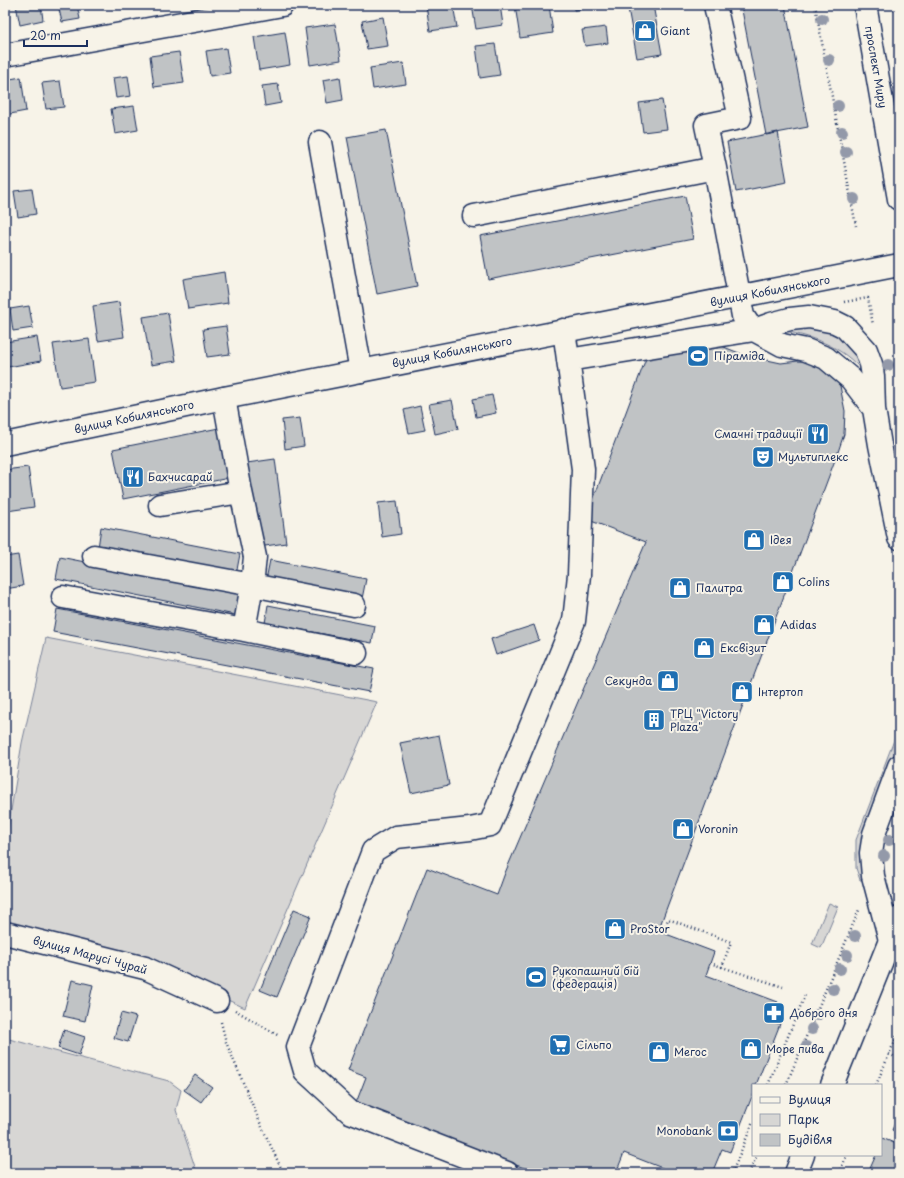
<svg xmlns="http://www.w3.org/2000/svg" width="904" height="1178" font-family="'Playpen Sans',sans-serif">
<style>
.green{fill:#d7d6d4;stroke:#798299}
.building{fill:#c0c3c5;stroke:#1b2f5e}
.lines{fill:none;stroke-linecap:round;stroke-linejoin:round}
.minor-casing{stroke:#1b2f5e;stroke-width:25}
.major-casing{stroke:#1b2f5e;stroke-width:25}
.path{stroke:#1b2f5e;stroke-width:2.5;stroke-dasharray:1 3;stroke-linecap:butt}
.minor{stroke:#f7f3e8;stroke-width:22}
.major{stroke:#f7f3e8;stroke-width:22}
.tree{fill:#9399a9}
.labels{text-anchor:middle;stroke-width:4;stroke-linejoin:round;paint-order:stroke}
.poi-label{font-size:11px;fill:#1b2f5e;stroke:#f7f3e8;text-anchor:start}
.street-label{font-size:11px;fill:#1b2f5e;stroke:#f7f3e8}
</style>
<rect width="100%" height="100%" fill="#f7f3e8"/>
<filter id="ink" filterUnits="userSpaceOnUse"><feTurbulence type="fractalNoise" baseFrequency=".025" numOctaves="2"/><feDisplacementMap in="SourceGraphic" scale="8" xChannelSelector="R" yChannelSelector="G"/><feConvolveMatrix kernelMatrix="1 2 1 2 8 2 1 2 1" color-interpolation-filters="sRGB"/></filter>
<g filter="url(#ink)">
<path class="green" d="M793,324L847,335L865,374C841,344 812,337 776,329Z
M46,638L377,702L245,1008L144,961L5,926V847L22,743Z
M899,727V746L884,785L863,880H860L856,868V840Z
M829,903L838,907L821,948L812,944Z
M5,1038L169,1081L181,1090L176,1110L197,1173H5Z"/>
<path class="building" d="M16,5H41L43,20L20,25Z
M58,5H77L80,19L62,22Z
M426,5H453L457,27L430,31Z
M472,5H500L503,25L476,29Z
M515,5H549L553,33L520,38Z
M574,5H595L596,7L574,10Z
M647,5H653L662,54L637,58L628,8Z
M741,5H785L808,127L766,135Z
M383,17L388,46L367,49L362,21Z
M335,24L341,60L310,65L305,28Z
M606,27L608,43L585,46L582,30Z
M285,32L290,65L259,70L254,37Z
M495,44L500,75L480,78L476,46Z
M226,48L230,73L210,76L206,51Z
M179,52L184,83L154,87L150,56Z
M403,63L406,84L373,89L370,68Z
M128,76L131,96L116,98L113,78Z
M21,77L26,111L5,115V80Z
M340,77L343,100L327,103L323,80Z
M60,81L64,107L46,109L42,83Z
M278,84L281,103L265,106L262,86Z
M662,100L667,129L643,132L639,103Z
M134,106L138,130L115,134L111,109Z
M386,130L417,286L377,294L347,137Z
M778,132L787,182L736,192L727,142Z
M32,189L36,214L18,217L14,191Z
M685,196L693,239L488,279L480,236Z
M224,272L228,303L188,309L183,279Z
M119,302L124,337L98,341L93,306Z
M29,306L33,328L13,331L10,309Z
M168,313L176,361L151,365L143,317Z
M226,326L230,354L207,357L203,329Z
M37,337L41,361L8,367L5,342Z
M89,339L95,382L60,387L53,344Z
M709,341L744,355L781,363L806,360L822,365L836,379L840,386L845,411L844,434L838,452L658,931L714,952L706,975L778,1002L771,1021L780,1024L756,1085H753V1094L730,1152L722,1149L712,1173H675L624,1153L616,1173H537L356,1103L366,1077L348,1070L427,868L497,895L505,873L646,542L586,519L648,353Z
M492,395L496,413L476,417L473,399Z
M452,400L458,429L435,434L429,404Z
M420,406L425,430L409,433L404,410Z
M300,418L304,446L285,449L282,420Z
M219,428L229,478L123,499L113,449Z
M275,459L286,543L258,547L247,463Z
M28,467L34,507L7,511L5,496V470Z
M397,501L401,534L382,537L378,503Z
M101,527L240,554L236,575L98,548Z
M18,555L23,586L5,589V557Z
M60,557L240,593L235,615L56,579Z
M270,560L366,579L362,599L266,580Z
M268,605L375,626L372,643L265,623Z
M57,609L374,669L369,692L53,632Z
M534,625L539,640L496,655L491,639Z
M439,735L449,785L411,793L400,743Z
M294,909L311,916L277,997L260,990Z
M72,980L93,985L85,1021L63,1016Z
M121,1013L136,1017L128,1042L114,1038Z
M64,1030L85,1037L79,1055L58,1048Z
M195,1075L212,1087L201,1102L184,1090Z
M898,1116H899V1133L892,1130Z
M882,1138L899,1145V1173H868L876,1155H881V1142Z"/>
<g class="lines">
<g class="minor-casing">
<path id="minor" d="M5,55L282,5
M320,142L361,371
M715,168L706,125L740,118L715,5
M474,216L715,168L743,316L749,325L754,330L771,324L790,319L809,317L835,322L845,327L866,350L871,364L873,376L874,409L880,445L899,538
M568,360L754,330L782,345L806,350L826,358L851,379L874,409
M241,492L255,557L252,585L244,630
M160,505L241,492L224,398
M94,556L252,585L354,605
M63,597L244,630L356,653
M5,933L145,968L217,1001
M890,940L873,876L871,853L874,834L899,766
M507,1173L350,1112L305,1071L298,1047L373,851L396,837L470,829L490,825L574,621L579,575L583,469L564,330"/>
</g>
<g class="major-casing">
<path id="major" d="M865,5L899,199
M5,444L224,398L899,265
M832,1085L899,918
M796,1173L803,1155"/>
</g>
<path class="path" d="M815,5L856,226
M844,302L868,298L873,325
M663,933L668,919L731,942L722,967L783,987
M710,963L722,967
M235,1010L279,1036
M221,1022L226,1042L261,1125L281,1168
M889,1054L899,1059
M768,1085L805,995
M786,1085L859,910
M876,1085L899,1031
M732,1173L753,1122
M749,1173L757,1155
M839,1173L847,1155"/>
<use href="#minor" class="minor"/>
<use href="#major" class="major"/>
</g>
<g class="tree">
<circle cx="822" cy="19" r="6"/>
<circle cx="829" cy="60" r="6"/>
<circle cx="838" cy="106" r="6"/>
<circle cx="842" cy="132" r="6"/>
<circle cx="846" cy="152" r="6"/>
<circle cx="854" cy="199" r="6"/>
<circle cx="888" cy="365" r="6"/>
<circle cx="889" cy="840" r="6"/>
<circle cx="884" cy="856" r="6"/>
<circle cx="855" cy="936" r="6"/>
<circle cx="847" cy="955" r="6"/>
<circle cx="840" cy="969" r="6"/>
<circle cx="833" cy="989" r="6"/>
<circle cx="817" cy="1015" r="6"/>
<circle cx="812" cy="1029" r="6"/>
<circle cx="806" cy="1047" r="6"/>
</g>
</g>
<defs>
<g id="shop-square" transform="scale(1.15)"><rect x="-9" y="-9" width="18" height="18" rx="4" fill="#1f6fb2" stroke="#f7f3e8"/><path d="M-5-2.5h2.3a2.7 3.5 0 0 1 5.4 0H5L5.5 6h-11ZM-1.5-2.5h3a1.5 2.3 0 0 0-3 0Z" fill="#fff"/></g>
<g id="stadium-square" transform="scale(1.15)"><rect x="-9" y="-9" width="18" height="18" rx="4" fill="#1f6fb2" stroke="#f7f3e8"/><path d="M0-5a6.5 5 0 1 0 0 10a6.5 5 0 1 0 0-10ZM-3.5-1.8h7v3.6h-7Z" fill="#fff"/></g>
<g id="restaurant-square" transform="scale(1.15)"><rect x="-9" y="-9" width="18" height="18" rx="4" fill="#1f6fb2" stroke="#f7f3e8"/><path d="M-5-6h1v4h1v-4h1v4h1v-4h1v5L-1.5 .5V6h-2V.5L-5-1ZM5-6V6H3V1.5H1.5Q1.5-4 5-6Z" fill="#fff"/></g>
<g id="theatre-square" transform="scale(1.15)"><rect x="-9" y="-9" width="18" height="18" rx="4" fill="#1f6fb2" stroke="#f7f3e8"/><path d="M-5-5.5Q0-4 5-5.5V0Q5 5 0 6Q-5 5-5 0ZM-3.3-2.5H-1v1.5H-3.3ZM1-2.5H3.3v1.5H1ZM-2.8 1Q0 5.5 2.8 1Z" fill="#fff"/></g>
<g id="building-square" transform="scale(1.15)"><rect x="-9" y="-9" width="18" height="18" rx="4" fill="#1f6fb2" stroke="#f7f3e8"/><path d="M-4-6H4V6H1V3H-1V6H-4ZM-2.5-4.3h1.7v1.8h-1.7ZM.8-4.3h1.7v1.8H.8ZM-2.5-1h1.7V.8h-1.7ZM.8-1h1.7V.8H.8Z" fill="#fff"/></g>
<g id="pharmacy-square" transform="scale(1.15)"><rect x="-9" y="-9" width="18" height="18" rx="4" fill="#1f6fb2" stroke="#f7f3e8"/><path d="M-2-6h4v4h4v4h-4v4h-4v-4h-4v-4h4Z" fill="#fff"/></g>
<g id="supermarket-square" transform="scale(1.15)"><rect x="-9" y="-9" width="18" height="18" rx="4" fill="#1f6fb2" stroke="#f7f3e8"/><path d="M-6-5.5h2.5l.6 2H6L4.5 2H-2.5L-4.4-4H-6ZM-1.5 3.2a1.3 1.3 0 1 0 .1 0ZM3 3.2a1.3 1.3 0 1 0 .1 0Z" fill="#fff"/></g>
<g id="bank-square" transform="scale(1.15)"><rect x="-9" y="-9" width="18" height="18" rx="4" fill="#1f6fb2" stroke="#f7f3e8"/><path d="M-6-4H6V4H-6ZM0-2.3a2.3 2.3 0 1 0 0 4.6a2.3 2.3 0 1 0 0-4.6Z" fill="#fff"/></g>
</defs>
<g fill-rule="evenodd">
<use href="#shop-square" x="645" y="31"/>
<use href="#stadium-square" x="698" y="356"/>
<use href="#restaurant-square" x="818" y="434"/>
<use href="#theatre-square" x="763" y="457"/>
<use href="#restaurant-square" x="133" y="477"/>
<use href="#shop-square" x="754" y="540"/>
<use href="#shop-square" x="783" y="582"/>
<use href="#shop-square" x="680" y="588"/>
<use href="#shop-square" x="764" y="625"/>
<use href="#shop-square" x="704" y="648"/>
<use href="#shop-square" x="668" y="681"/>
<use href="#shop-square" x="742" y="692"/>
<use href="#building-square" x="654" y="720"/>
<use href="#shop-square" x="683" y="829"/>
<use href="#shop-square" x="615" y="929"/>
<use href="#stadium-square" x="536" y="977"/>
<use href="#pharmacy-square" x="774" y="1013"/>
<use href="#supermarket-square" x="560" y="1045"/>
<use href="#shop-square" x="751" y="1049"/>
<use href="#shop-square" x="659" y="1052"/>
<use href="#bank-square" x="728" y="1131"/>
</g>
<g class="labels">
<g class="poi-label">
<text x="660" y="35">Giant</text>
<text x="714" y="360">Піраміда</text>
<text x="802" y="438" text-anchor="end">Смачні традиції</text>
<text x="778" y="461">Мультиплекс</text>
<text x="148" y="481">Бахчисарай</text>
<text x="770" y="544">Ідея</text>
<text x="798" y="586">Colins</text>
<text x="696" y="592">Палитра</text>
<text x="780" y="629">Adidas</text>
<text x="720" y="652">Ексвізит</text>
<text x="652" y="685" text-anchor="end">Секунда</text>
<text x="758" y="696">Інтертоп</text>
<text x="670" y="718">ТРЦ "Victory<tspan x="670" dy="13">Plaza"</tspan></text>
<text x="698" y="833">Voronin</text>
<text x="630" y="933">ProStor</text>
<text x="552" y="975">Рукопашний бій<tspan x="552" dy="13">(федерація)</tspan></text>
<text x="790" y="1017">Доброго дня</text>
<text x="576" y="1049">Сільпо</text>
<text x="766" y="1053">Море пива</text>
<text x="674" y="1056">Мегос</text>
<text x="712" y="1135" text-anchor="end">Monobank</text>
</g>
<g class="street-label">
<text transform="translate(876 67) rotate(80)" y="4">проспект Миру</text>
<text transform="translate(770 291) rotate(-11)" y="4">вулиця Кобилянського</text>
<text transform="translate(452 352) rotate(-11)" y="4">вулиця Кобилянського</text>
<text transform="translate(134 417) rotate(-12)" y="4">вулиця Кобилянського</text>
<text transform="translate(90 955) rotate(15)" y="4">вулиця Марусі Чурай</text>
</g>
</g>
<rect width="904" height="1178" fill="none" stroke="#f7f3e8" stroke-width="20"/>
<rect x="10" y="10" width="884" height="1158" fill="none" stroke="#1b2f5e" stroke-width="1.5" filter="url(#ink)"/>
<rect x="752" y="1084" width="130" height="72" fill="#f7f3e8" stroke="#9fa5b1"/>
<rect x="760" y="1097" width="20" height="6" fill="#f7f3e8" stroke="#9fa5b1"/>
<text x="788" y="1104" font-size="12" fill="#1b2f5e">Вулиця</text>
<rect x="760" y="1114" width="20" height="12" fill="#d7d6d4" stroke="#9fa5b1"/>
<text x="788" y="1124" font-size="12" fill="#1b2f5e">Парк</text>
<rect x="760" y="1134" width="20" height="12" fill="#c0c3c5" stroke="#9fa5b1"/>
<text x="788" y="1144" font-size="12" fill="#1b2f5e">Будівля</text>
<path d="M24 40v6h63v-6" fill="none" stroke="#1b2f5e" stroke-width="2"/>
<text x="30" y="40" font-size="12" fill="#1b2f5e" stroke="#f7f3e8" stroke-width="3" paint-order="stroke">20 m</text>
</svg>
